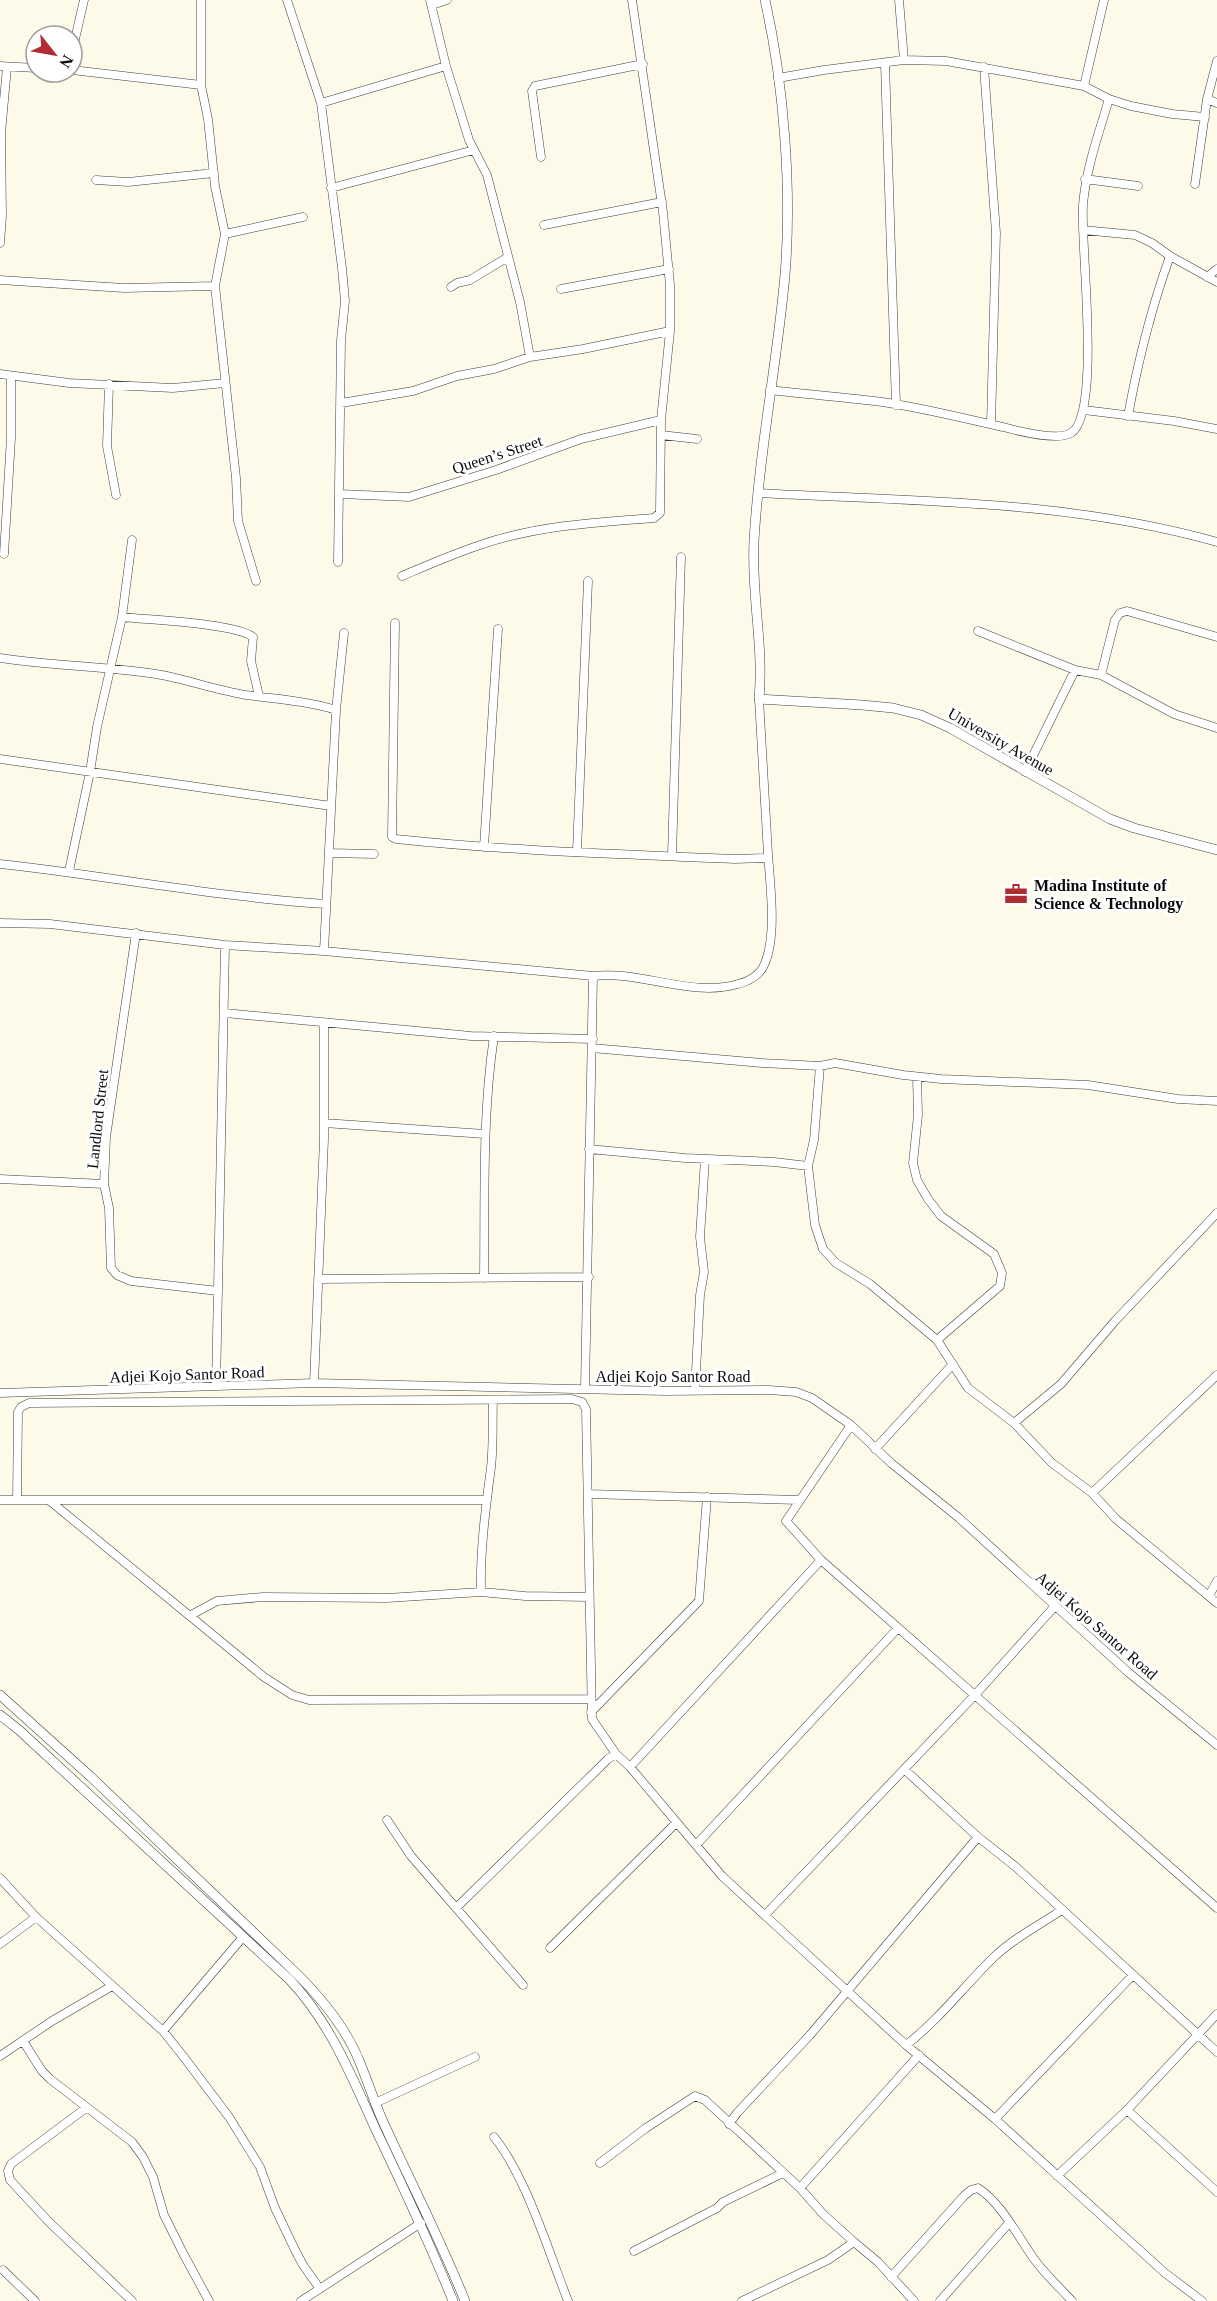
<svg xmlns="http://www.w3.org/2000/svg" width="1217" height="2301" font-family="Georgia,serif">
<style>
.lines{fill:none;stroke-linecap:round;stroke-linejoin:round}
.minor-casing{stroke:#3d3d3d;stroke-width:9}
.tertiary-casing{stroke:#3d3d3d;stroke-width:10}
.minor{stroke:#fff;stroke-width:8}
.tertiary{stroke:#fff;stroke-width:9}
.labels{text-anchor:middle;stroke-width:6;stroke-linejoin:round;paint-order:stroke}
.street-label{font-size:16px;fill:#0a0a0a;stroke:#fff}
.poi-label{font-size:16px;font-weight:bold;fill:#0a0a0a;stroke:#fff;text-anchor:start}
</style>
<rect width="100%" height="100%" fill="#fdfae9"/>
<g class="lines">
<g class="minor-casing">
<path id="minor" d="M201,0V85L208,119L215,186L225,234L215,286L236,478L238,521L256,581
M287,0L321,103L342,268L345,301L341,340L338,562
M430,0L446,66L469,140L487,175L520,302L530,357
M899,0L904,60
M432,5L447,0
M72,52L84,0
M885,64L896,405
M0,66L36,68
M984,67L996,233L991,424
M72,70L201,85
M778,78L824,70L904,60L946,61L1084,86L1109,99L1131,106L1172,114L1205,117
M1084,86L1104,0
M1207,99L1217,103
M321,103L446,66
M541,157L532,91L535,86L643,64
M1085,179L1138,186
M96,180L128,182L214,173
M1195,184L1207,99L1217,61
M331,188L474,150
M544,225L662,202
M1083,230L1135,235L1152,243L1170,256L1217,282
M225,234L303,217
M0,243L2,216L1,133L7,67
M1207,277L1217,269
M0,280L124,288L215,286
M451,287L457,283L470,280L508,257
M561,289L669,269
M0,374L69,383L173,388L225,383
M109,384L107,446L116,495
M770,390C804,394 839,397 874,401C917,406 961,418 1003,427C1018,431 1058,441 1071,433C1102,414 1080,243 1083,205C1086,168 1099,133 1109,99
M341,403L413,391L457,376L494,369L530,357L583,349L670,331
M1084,410L1174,421L1217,429
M1128,416C1138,361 1151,309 1170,256
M661,435L697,439
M759,493C912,501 1069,500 1217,542
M340,494L409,497L496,470L581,439L661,420
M4,554L11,438V376
M402,576C428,565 453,554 480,545C535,526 596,522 654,518L660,513L661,420L670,331V285L663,212L632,0
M122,617C149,620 235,623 253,637L251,661L259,696
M395,623L392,837L396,839C509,851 622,854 735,859L768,858
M978,631L1075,670L1101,675L1174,714L1217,728
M0,658C52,666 104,666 156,674C186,679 215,690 246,695C276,699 307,701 336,710
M1101,675L1115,620L1120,613L1127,611L1217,637
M0,759L331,806
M1025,772L1075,670
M484,847L498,629
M577,851L588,581
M329,853L374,854
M672,855L681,557
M0,864C109,876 216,897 326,904
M69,871L90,772L97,727L122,617L132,540
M0,923L50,924L225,945L324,951L593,976C640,970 692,998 738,984C750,981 761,974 765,963C777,934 770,884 768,854C765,802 762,751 759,699
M136,933L106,1137L104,1184L109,1208L111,1268L117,1275L131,1281L218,1291
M324,951L336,710L344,633
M225,1013L471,1036L593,1039
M592,1048L762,1063L820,1066L835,1063L903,1075L941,1079L1088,1085L1178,1099L1217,1101
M917,1077L918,1115L913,1163L917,1180L928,1199L941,1216L994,1254L1002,1273L1000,1286L937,1340
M324,1123L485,1134
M589,1149L685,1158L774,1162L808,1166L815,1225L823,1249L836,1263L870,1284L937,1340L968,1388L1014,1423L1052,1463L1092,1493L1116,1519L1217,1603
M808,1166L814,1140L820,1066
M0,1179L104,1184
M484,1278C485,1198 482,1116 494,1036
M318,1279L589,1277
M314,1383L324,1139V1023
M216,1386L225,945
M585,1388L593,976
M695,1390L700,1295L704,1272L700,1237L705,1159
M0,1393L314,1383L665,1391L769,1390L796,1392L812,1398L851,1425L891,1463L959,1518L1129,1673L1217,1745
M1014,1423L1061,1384L1115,1321L1217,1213
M851,1425L786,1521L821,1560L1217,1908
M875,1449L953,1364
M1092,1493L1217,1375
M588,1494L799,1500
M0,1500H486
M17,1500L18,1412L21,1407L29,1403L572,1399L582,1402L586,1409L592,1719L616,1754L630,1767L722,1876L906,2045L995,2119L1165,2273L1202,2301
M50,1501L264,1677L292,1695L309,1700L591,1699
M481,1592C480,1552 485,1514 490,1475C494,1451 492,1425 493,1400
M1209,1596L1217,1581
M191,1615L217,1601L263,1597L387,1598L481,1592L525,1596L589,1597
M591,1712L699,1601L707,1497
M630,1767L821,1560
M905,1770L978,1837L1016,1867L1217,2052
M387,1820L411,1856L523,1985
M696,1845L898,1628
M0,1878L36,1917L163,2031L183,2056L229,2117L260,2167L275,2208L296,2252L303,2265L320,2289
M456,1908L608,1759L616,1754
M765,1915L975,1695L1055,1606
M0,1944L36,1917
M550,1948L676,1823
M163,2031L243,1937
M23,2041L42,2071L50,2079L132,2142L143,2157L153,2177L164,2215L184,2255L209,2301
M906,2045C939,2020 964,1986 994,1957C1014,1938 1039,1925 1062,1910
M0,2056L52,2021L112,1986
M375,2103L475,2057
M86,2108L11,2164L8,2171L10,2180L49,2222L132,2301
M1127,2110L1217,2192
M995,2119L1133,1975
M729,2124L737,2113L810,2035L978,1837
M494,2137C526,2176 549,2253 568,2301
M600,2163L646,2128L695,2096L705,2100L800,2188
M1057,2176L1127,2110L1217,2014
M854,2242L878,2262L914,2301
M634,2251L717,2208L723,2202L783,2173
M3,2270L35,2301
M891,2277L964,2196L971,2190L978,2188C1002,2204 1017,2235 1034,2259C1045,2274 1059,2287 1072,2301
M301,2301L421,2223
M742,2301L828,2260L854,2242L823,2214L800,2188L919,2055
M940,2301L1009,2223"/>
</g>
<g class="tertiary-casing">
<path id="tertiary" d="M765,0C784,84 792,190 785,275C777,364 759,452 754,541C751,594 764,646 759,699L862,705L893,708L921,715L950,728L1110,819L1134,828L1217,850
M0,1695L91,1777L297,1974C322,1999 347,2029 360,2063C369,2084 375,2105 385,2126C412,2185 441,2241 465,2301
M0,1715L19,1730L290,1980C331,2024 352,2077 376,2130C403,2187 430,2243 453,2301"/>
</g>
<use href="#minor" class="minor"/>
<use href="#tertiary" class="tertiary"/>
</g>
<defs>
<g id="office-bare" transform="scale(1.8)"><path d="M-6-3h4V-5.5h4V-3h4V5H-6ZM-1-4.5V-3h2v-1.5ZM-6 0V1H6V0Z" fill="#af2e33" stroke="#fff" stroke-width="2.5" paint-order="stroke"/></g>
</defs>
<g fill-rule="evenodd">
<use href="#office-bare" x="1016" y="894"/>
</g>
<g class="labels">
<g class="street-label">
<text transform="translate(497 454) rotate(-18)" y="6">Queen’s Street</text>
<text transform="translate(1001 741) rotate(30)" y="6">University Avenue</text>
<text transform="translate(97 1119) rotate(-84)" y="6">Landlord Street</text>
<text transform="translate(187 1374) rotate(-2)" y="6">Adjei Kojo Santor Road</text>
<text x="673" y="1382">Adjei Kojo Santor Road</text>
<text transform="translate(1097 1625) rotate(41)" y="6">Adjei Kojo Santor Road</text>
</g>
<g class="poi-label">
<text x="1034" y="891">Madina Institute of<tspan x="1034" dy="18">Science &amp; Technology</tspan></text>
</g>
</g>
<g transform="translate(54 54) rotate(121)"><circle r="28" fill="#ffffff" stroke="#9d9d9d" stroke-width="1.5"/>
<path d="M0-4.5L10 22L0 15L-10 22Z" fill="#af2e33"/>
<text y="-9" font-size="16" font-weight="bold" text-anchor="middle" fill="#0a0a0a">N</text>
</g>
</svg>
